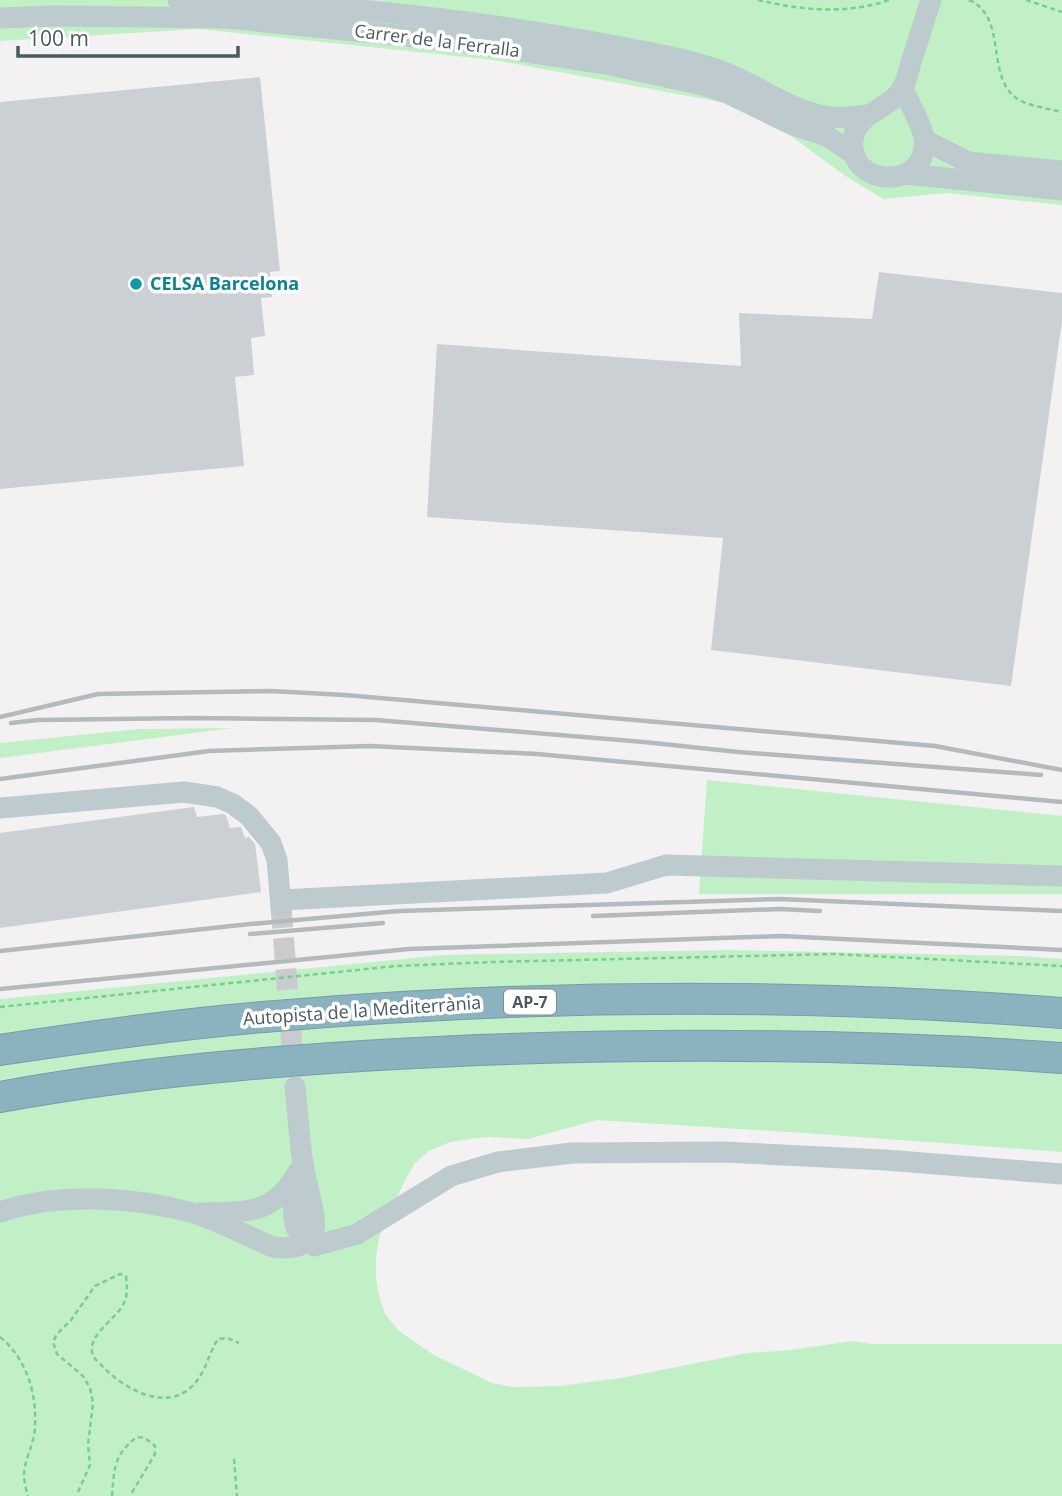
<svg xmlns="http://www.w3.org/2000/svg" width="1062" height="1496" font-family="'Open Sans',sans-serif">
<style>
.green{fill:#c1f0c7}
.building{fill:#cbd0d4}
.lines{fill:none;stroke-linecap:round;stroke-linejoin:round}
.minor-tunnel{stroke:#c9cbcd;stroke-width:21;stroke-dasharray:21 10;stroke-linecap:butt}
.highway-casing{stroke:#759dab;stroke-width:32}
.path{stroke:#79ce8d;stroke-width:2.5;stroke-dasharray:5 3.5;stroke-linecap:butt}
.minor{stroke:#bdcace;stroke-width:21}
.highway{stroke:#8ab2bf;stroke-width:30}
.rail{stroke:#b4b9bb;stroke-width:4.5}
.culture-dot{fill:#0f9aa8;stroke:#fff;stroke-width:2.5}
.labels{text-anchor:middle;stroke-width:7;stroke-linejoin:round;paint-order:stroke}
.shield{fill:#fff;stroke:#808c8f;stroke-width:2}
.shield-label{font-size:16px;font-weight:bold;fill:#495a5f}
.street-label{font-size:18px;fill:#495a5f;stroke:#fff}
.culture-label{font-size:18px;font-weight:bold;fill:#0d838f;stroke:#fff;text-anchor:start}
</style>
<rect width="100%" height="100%" fill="#f4f1f2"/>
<path class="green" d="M0,0H1062V205L946,193L883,199L844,175L753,108L494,60L198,29L0,41Z
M233,728L0,758V743L139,729Z
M707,780L1062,816V894H699Z
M728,950L1020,956L1062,959V1152L805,1133L597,1120L528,1139L489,1137L469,1139L450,1142L429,1151L415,1163L405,1180L379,1238L376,1258V1278L379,1295L385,1314L399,1331L434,1355L492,1383L512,1387L559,1386L621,1378L747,1353L790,1350L852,1341L873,1344H1062V1496H0V999L443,955Z"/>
<path class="building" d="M260,77L280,271L270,272L272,297L261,298L265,336L251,338L254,375L235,377L244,466L0,489V102Z
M879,272L1062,293V321L1011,686L711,650L723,538L427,517L437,344L741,366L739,313L872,319Z
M194,807L197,817L223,814L226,815L230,828L241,827L245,838L249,837L255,844L261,892L0,928V833Z"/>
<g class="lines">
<path class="minor-tunnel" d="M281,907L294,1072"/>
<g class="highway-casing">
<path id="highway" d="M0,1050C92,1036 184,1023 276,1016C537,994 801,993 1062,1013
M0,1097C158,1068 319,1057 479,1050C674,1043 867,1044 1062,1058"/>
</g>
<path class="path" d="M758,0C801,10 846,15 889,0
M969,0C1009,17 984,79 1019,100C1031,106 1049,109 1062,112
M1026,0L1062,12
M0,1007L396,966L492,962L835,954L1062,966
M0,1337C26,1358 37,1393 35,1426C35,1442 25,1458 24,1474C24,1481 26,1489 28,1496
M234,1459L237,1496
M78,1492L90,1465L88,1445L93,1403L90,1388L83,1376L57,1354L53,1342L57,1334L71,1320L95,1286L120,1274L126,1276C127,1286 128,1294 124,1303C117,1319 83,1337 94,1357C96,1361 102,1365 105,1369C130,1393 174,1415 199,1378C207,1366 210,1351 218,1339L227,1338L239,1343
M112,1496C114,1469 114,1454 137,1437L145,1438L155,1446V1454L130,1496"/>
<path class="minor" d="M178,0C342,3 507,23 667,56C686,60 706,65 724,72C760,86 790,111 830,117C842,119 855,116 867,115
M0,18L54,16L226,18L454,41L606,64L703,85L727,93L793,125L827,136L855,155
M903,89C909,103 922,124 924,138C930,194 841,187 854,135C861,110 892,109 903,87C907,80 909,70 911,62C918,41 924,21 931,0
M924,140L968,162L1062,171
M906,174L1062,190
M0,808L184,792L217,797L233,804L249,816L271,843L277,860L281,907
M281,900L607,883L666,865L1062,876
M297,1174C295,1204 284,1229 314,1246L357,1234L451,1176L498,1162L572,1153L724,1152L885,1160L1062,1174
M0,1212C56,1192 136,1197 193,1213C220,1221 246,1236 273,1247C289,1249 308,1249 314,1229C317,1216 305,1180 303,1164C299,1139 298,1112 295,1087
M200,1213C245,1211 272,1217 298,1172"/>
<use href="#highway" class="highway"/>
<path class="rail" d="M0,717L98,694L271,691L345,695L935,746L1062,770
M11,723L38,720L194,718L376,720L644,742L738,752L1041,775
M0,779L209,751L370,746L537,754L1062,802
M593,916L780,909L820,911
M250,934L383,923
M0,951L250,924L399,911L779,899L1062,911
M0,989L409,949L781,936L1062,950"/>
</g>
<circle class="culture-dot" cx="136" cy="284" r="7"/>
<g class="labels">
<rect class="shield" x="504" y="989.5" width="52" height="25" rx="5"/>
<g class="shield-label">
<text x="530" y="1008">AP-7</text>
</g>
<g class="street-label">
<text transform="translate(437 41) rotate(7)" y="6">Carrer de la Ferralla</text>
<text transform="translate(362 1011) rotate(-4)" y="6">Autopista de la Mediterrània</text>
</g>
<g class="culture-label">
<text x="150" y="290">CELSA Barcelona</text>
</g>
</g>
<path d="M18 46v10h220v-10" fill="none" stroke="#495a5f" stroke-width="3.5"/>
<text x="28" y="46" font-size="21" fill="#495a5f" stroke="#ffffff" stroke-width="5" paint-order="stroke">100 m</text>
</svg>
